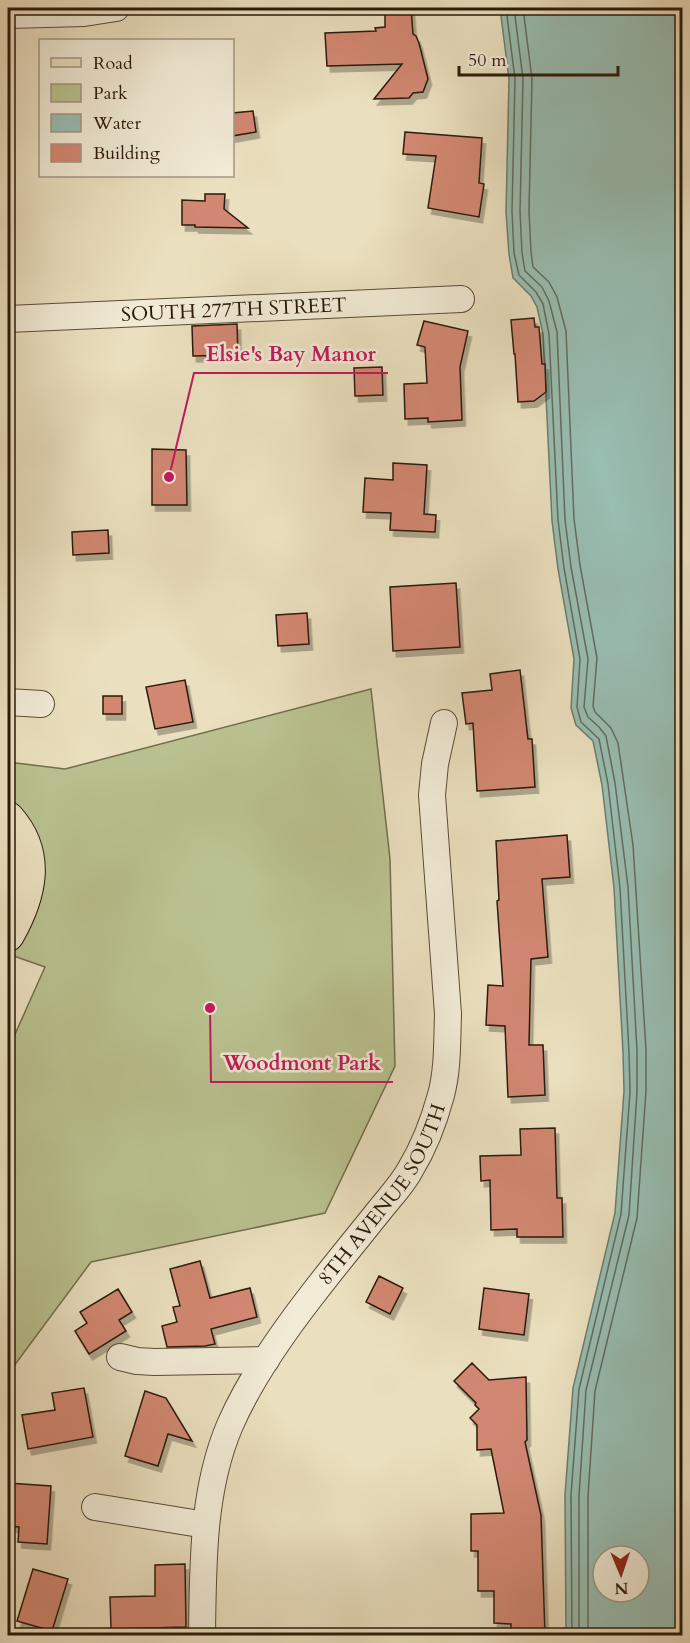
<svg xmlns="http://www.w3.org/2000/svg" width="690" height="1643" font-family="Cardo,serif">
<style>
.green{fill:#bac190;stroke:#726e4c;stroke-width:1.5}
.water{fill:#98bdb1;stroke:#6c7c6e;stroke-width:1.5;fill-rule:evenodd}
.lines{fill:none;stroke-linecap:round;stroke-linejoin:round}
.shore{stroke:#626c5d;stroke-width:1.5}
.building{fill:#d28772;stroke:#2b1a09;stroke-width:1.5;filter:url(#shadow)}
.minor-casing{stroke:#5b4b36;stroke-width:28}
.major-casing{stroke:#2b1a09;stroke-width:34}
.minor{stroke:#f1ead5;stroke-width:26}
.major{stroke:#eadfbe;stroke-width:32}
.labels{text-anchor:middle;stroke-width:5;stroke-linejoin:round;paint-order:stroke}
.street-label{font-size:20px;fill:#2b1a09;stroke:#f1ead5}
.leader{fill:none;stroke:#c2185b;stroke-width:2}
.callout-dot{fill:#c2185b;stroke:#f1ead5;stroke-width:2}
.callout-label{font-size:21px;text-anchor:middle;font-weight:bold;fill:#c2185b;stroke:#f1ead5;stroke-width:5;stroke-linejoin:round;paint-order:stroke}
</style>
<defs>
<filter id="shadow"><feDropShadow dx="3.5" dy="6" stdDeviation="0" flood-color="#0004"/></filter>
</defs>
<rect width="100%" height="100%" fill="#eadfbe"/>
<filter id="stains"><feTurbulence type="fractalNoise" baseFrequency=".00333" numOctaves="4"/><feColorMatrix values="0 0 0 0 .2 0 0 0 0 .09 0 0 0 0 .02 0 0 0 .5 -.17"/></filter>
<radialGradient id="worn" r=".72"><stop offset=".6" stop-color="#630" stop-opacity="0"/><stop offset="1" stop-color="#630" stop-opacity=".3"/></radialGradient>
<path class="green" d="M371,689L390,859L395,1066L325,1213L91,1262L8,1374V1050L45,967L8,954V762L65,769Z"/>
<path class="water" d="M500,8H682V1635H566L565,1495L573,1388L615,1213L624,1091L623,1052L614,888L602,785L593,741L576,725L571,708L574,659L558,569L552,521L543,334L537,307L531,296L513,278L509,254L506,212L509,79ZM603,1556H639V1592H603Z"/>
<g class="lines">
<path class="shore" d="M506,8L515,79L512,211L514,253L519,275L536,292L543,304L549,334L558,520L564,568L580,659L577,707L581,722L599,739L608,784L620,888L629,1052L630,1092L621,1214L579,1389L571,1495L572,1636
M514,8L523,79L520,211L522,253L525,271L542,287L549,301L557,332L565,520L571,567L588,659L584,707L588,717L599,727L606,736L615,783L628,887L637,1051V1092L629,1215L586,1390L579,1496V1636
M523,8L532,79L529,211L531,252L533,267L549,282L557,297L566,331L574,519L580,565L597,658L593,706L595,712L611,728L618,743L633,845L646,1050V1091L637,1218L595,1391L588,1496V1636"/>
</g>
<path class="building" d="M385,8H411L413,34L416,36L419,43L428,79L423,92L413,93L409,98L374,99L402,64L327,66L325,33L376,31L375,28L385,27Z
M253,111L256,132L232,136V113Z
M405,132L482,138L479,183L484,184L479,217L428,208L436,156L403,154Z
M205,194H225L224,209L248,228L195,227V225H182V200L205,201Z
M534,318L535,327H539L542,364H545L546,392L534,401L518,402L515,354H514L511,320Z
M424,321L468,331L460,367L462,420L428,422V418L405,419L404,384L427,383L425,347L417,345Z
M237,324L238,355L193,356L192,326Z
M382,367L383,395L355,396L354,368Z
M152,449L186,450L187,505H152Z
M393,463L427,465L424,514L436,515L435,532L390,530L391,513L363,512L365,478L393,480Z
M108,530L109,553L73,555L72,532Z
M456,583L460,647L393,651L390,587Z
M307,613L309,644L278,646L276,615Z
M520,670L528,739H532L535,787L477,791L473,723L466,724L462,693L492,690L490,674Z
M185,680L193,722L155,729L146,687Z
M103,696H122V714H103Z
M567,835L570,877L542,879L548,957L531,959L529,1045H543L545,1095L508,1097L505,1026L486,1025L488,985L503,986L497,901L499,900L496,841Z
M555,1128L557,1198H562L563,1237H517V1229L491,1230L490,1180L481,1181L480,1156L521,1155L520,1129Z
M200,1261L210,1298L250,1288L257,1317L211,1329L215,1344L205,1346L167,1347L162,1326L177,1322L173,1307L180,1306L170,1269Z
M379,1276L403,1288L390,1314L366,1302Z
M484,1288L529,1294L524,1335L479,1329Z
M118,1289L132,1312L119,1320L126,1331L89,1354L75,1331L87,1323L80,1312Z
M472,1363L489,1380L526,1377L527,1440L525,1442L541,1515L545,1635H511V1624L494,1623V1591H478V1551H471V1514L504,1513L491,1449L477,1450V1425L470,1418L479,1409L475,1405L476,1403L454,1381Z
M84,1388L93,1437L28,1449L22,1415L55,1410L52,1393Z
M145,1391L166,1398L192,1441L168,1434L158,1466L125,1456Z
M8,1483L51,1486L47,1544L18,1542L19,1527L8,1526Z
M185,1564L186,1627L111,1629L110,1597L155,1596V1565Z
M33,1569L68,1579L52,1631L17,1621Z"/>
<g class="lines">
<g class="minor-casing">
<g id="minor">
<path d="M8,15L84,13L116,8"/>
<path id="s1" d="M8,319L461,299"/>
<path d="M8,702L41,704"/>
<path d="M120,1357L137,1361L154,1362L266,1360"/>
<path d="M95,1507L206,1525"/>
<path id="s2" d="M202,1636C203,1566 202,1490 230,1425C250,1379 281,1335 312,1295C335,1265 359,1236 383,1206C392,1195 403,1183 410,1170C424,1147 434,1121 441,1095C448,1069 447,1041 448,1014L432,795L435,764L444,723"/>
</g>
</g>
<g class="major-casing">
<path id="major" d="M8,818C41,855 30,896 8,935"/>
</g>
<use href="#minor" class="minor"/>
<use href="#major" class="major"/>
</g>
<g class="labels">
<g class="street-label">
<text dy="7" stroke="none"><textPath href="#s1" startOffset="226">SOUTH 277TH STREET</textPath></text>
<text dy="7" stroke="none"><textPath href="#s2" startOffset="492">8TH AVENUE SOUTH</textPath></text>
</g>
</g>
<path class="leader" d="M169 477L194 373H388M210 1008L211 1082H393"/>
<g class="callout-dot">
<circle cx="169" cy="477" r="6"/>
<circle cx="210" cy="1008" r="6"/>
</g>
<g class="callout-label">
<text x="291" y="361">Elsie's Bay Manor</text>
<text x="302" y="1070">Woodmont Park</text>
</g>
<rect width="690" height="1643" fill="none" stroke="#eadfbe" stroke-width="30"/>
<rect x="9" y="9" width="672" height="1625" fill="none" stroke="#2b1a09" stroke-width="3"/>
<rect x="15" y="15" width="660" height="1613" fill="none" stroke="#2b1a09" stroke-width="1.5"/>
<rect x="39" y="39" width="195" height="138" fill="#f1ead5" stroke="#a29783" stroke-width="1.5"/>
<rect x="51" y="58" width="30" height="9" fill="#eadfbe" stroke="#a29783" stroke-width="1.5"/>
<text x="93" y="69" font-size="18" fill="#2b1a09">Road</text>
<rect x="51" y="84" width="30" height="18" fill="#bac190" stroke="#a29783" stroke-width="1.5"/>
<text x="93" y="99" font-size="18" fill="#2b1a09">Park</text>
<rect x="51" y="114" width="30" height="18" fill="#98bdb1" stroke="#a29783" stroke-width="1.5"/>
<text x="93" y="129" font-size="18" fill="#2b1a09">Water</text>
<rect x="51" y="144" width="30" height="18" fill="#d28772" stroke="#a29783" stroke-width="1.5"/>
<text x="93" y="159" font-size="18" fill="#2b1a09">Building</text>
<g transform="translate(621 1574) rotate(178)"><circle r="28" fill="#f1ead5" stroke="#a29783" stroke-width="1.5"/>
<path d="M0-4.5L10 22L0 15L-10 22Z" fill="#8f2418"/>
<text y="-9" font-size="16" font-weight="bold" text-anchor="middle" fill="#2b1a09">N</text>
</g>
<path d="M459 66v9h159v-9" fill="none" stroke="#2b1a09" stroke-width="3"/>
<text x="468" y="66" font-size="18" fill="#2b1a09" stroke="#f1ead5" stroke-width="4.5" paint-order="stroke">50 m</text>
<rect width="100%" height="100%" filter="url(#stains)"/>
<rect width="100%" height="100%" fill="url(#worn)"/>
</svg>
